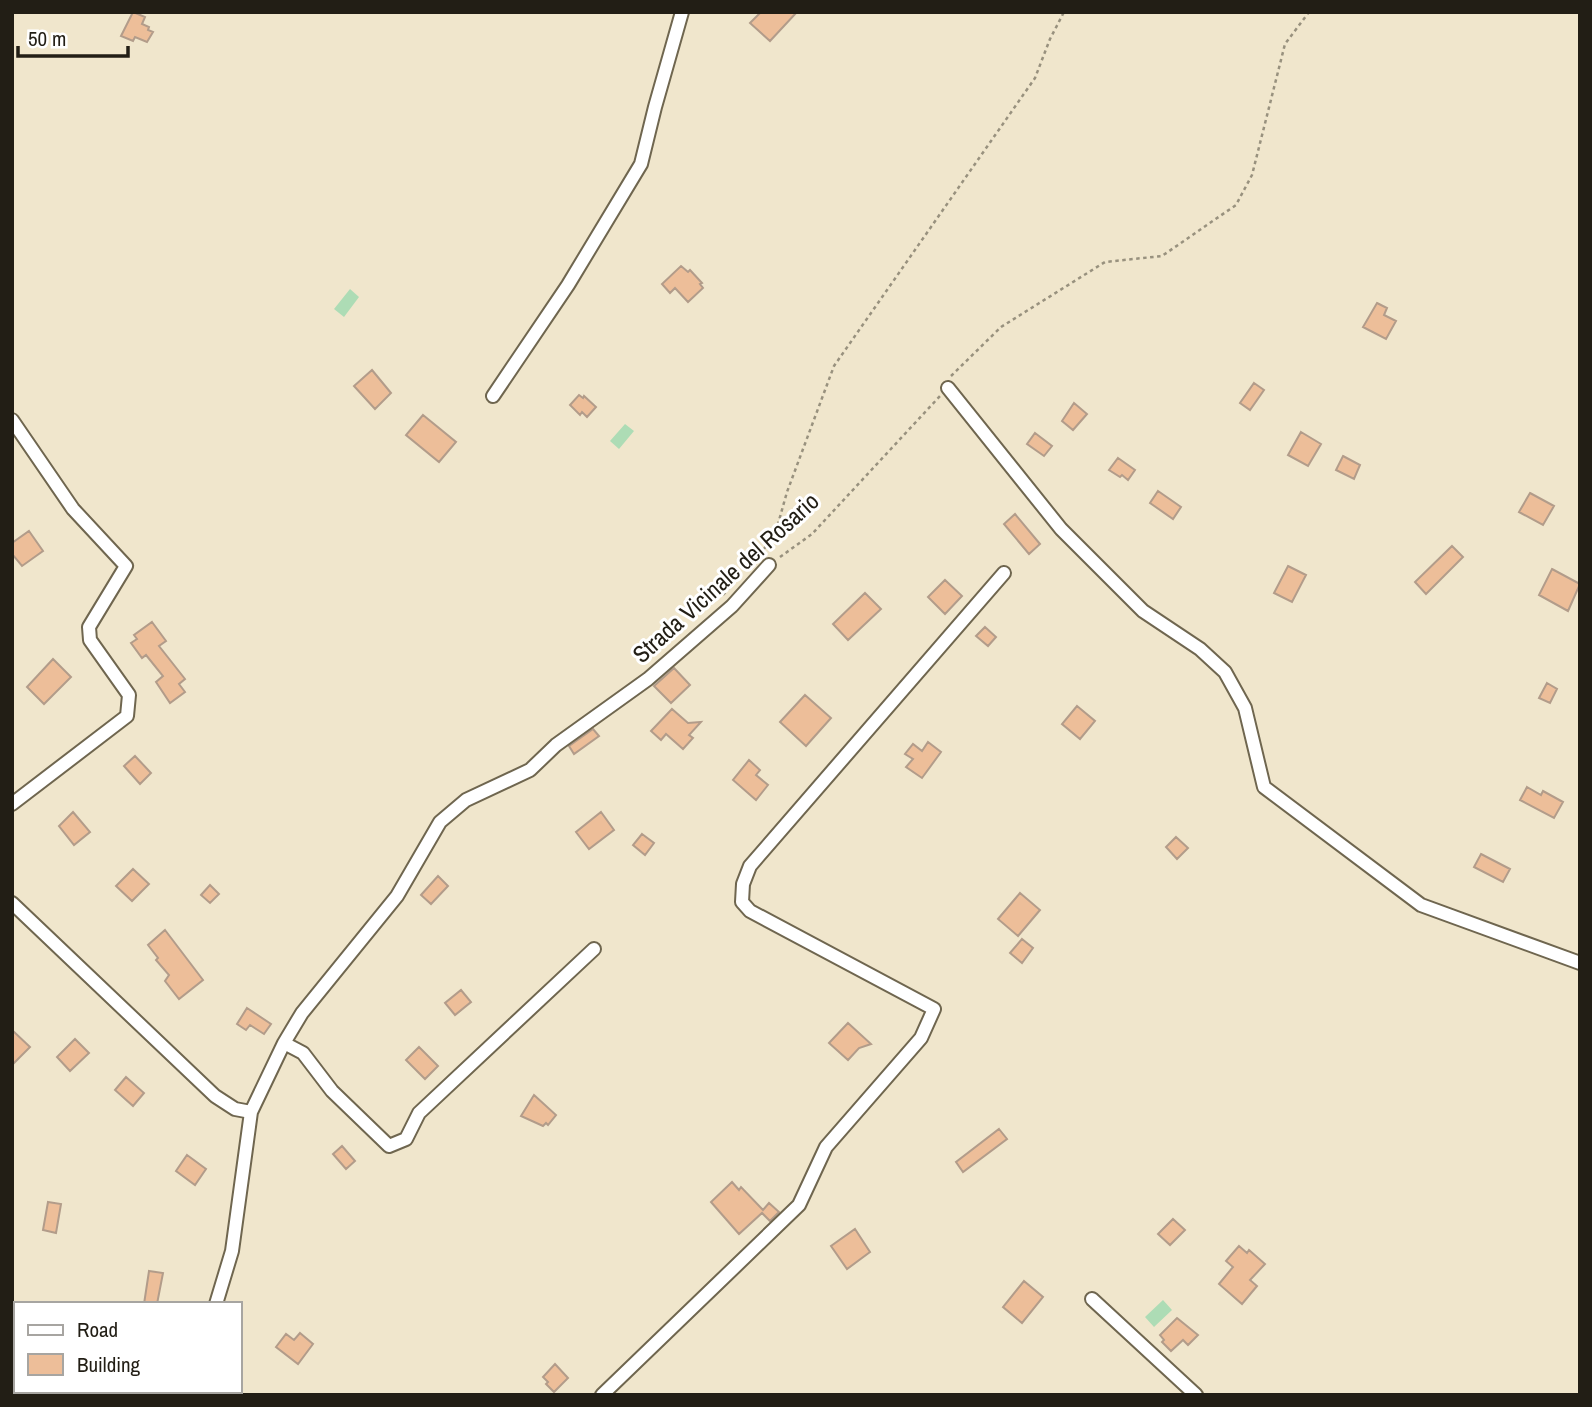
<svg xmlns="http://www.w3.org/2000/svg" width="1592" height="1407" font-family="'Archivo Narrow',sans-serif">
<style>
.water{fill:#addcb5}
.building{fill:#edbe99;stroke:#b29c8a;stroke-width:2}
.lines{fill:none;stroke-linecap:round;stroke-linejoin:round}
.minor-casing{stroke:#6f664f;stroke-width:16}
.path{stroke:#98917e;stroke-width:2.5;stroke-dasharray:3.5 3.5;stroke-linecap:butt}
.minor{stroke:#fff;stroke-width:12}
.labels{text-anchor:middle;stroke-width:6;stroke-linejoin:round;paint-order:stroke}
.street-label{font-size:24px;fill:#221e15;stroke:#fff}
</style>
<rect width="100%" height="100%" fill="#f0e6cc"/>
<path class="water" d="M350,289L359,297L344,317L334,309Z
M625,424L634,431L619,449L610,441Z
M1163,1300L1172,1310L1154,1327L1145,1317Z"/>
<path class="building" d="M133,12L145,17L142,24L149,27L148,30L153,32L147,42L135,37L133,41L121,36Z
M761,12H797L770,41L750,23Z
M681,266L688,272L690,270L702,283L700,284L703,288L688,302L675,288L670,293L662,284Z
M1377,303L1387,308L1384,315L1396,321L1386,339L1363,327Z
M372,370L391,393L375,409L354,386Z
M1254,383L1264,390L1250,410L1240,403Z
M579,395L583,398L584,396L596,407L587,417L582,412L580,415L570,405Z
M1074,403L1087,414L1073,430L1062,421Z
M423,415L456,442L439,462L406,435Z
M1301,432L1321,444L1308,466L1288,455Z
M1035,433L1052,446L1044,456L1027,444Z
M1343,456L1360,465L1354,479L1336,470Z
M1118,458L1135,470L1128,480L1122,475L1120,477L1109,470Z
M1158,491L1181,507L1173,519L1150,503Z
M1530,493L1554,506L1543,525L1519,512Z
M1015,514L1040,544L1029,554L1004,524Z
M29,531L43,551L22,566L12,554V543Z
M1452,546L1463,557L1426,594L1415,582Z
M1288,566L1306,575L1292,602L1274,593Z
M1552,569L1580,584L1568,611L1539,595Z
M945,580L962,596L945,614L928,597Z
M865,593L881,609L848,640L833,624Z
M152,622L166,641L159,646L185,679L179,684L185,692L170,703L156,682L163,676L146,655L142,658L131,643L137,639L134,635Z
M985,627L996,637L988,646L976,636Z
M53,659L71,677L44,704L27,687Z
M674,668L690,685L671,703L654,686Z
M1547,683L1557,689L1550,703L1539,698Z
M805,695L831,718L806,746L780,722Z
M1077,706L1095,721L1080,739L1062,724Z
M672,709L688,723L701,722L689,735L693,738L683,749L666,734L661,740L651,731Z
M593,729L599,736L574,754L569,746Z
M928,742L941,752L922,778L906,767L913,759L905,754L913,744L922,751Z
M135,756L151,773L140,784L124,766Z
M749,760L760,770L756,775L768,785L756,800L733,780Z
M1527,787L1541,795L1543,791L1563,802L1554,818L1520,800Z
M73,812L90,832L74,845L59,826Z
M601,812L614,830L589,849L576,832Z
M642,834L654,843L645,855L633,845Z
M1176,837L1188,848L1177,859L1166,847Z
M1481,854L1510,869L1503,882L1474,867Z
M133,869L149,884L132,901L116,886Z
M438,876L448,886L431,904L421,895Z
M210,885L219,894L210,903L201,895Z
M1020,893L1040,910L1018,936L998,919Z
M165,930L203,980L179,999L165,981L169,975L156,960L158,958L148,945Z
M1022,939L1033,948L1022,963L1010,953Z
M461,990L471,1002L455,1015L445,1003Z
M247,1008L271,1024L264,1034L250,1025L246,1030L237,1024Z
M848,1023L871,1044L859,1048L848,1060L829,1043Z
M12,1030L30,1047L12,1065Z
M75,1039L89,1053L70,1071L57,1057Z
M419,1047L438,1066L425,1079L406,1060Z
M126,1077L144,1093L133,1106L115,1090Z
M534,1095L556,1115L548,1125L546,1123L543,1126L521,1116Z
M999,1129L1007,1139L963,1172L956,1162Z
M342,1146L355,1161L346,1169L333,1154Z
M187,1155L206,1169L195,1185L176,1171Z
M732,1182L739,1190L741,1187L763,1210L769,1203L779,1212L770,1221L762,1213L739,1234L711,1202Z
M48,1202L61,1204L56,1233L43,1230Z
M1173,1219L1185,1230L1170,1245L1158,1234Z
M855,1229L870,1252L847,1269L831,1246Z
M1239,1246L1247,1253L1249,1250L1265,1264L1250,1280L1257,1286L1242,1304L1219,1284L1233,1267L1226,1261Z
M149,1271L163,1273L157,1304H144Z
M1024,1281L1043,1297L1022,1323L1003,1307Z
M1177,1318L1198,1335L1188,1345L1183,1340L1171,1351L1162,1342L1164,1340L1160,1335Z
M300,1333L313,1344L298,1364L276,1347L286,1334L294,1340Z
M555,1364L568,1378L554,1392L546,1384L548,1382L543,1377Z"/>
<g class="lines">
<g class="minor-casing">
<path id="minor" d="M948,388L1061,529L1143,611L1200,649L1225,672L1245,708L1264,787L1421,905L1580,963
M493,396L568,285L641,164L655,107L682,12
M12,420L73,509L126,566L89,627L90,640L129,695L127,716L12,804
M12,903L215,1096L235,1109L251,1112L232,1251L216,1304
M284,1043L303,1053L332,1091L389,1146L406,1139L419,1113L594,949
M251,1112L284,1043L302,1013L397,896L440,822L466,800L530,770L556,745L648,679L732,606L769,565
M1092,1299L1196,1395
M186,1395L187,1391
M602,1395L799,1205L826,1147L921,1038L934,1009L750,911L742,902L743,884L750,866L1004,573"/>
</g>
<path class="path" d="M951,376L1001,327L1105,262L1162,256L1236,205L1252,175L1285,44L1309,12
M760,555L776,531L787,492L834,366L1035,78L1050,39L1064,12
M780,557L812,534L940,396
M723,595L734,582"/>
<use href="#minor" class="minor"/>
</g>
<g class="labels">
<g class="street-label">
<text transform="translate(726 578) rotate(-42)" y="8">Strada Vicinale del Rosario</text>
</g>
</g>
<rect width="1592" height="1407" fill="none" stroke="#221e15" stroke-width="28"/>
<rect x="14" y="1302" width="228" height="91" fill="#ffffff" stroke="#a7a5a1" stroke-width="2"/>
<rect x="28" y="1325" width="35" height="10" fill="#ffffff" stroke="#a7a5a1" stroke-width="2"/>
<text x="77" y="1337" font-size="21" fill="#221e15">Road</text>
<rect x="28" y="1354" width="35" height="21" fill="#edbe99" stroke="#a7a5a1" stroke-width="2"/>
<text x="77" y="1372" font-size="21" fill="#221e15">Building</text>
<path d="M18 46v10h110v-10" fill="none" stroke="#221e15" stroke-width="3.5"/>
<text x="28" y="46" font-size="21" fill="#221e15" stroke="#ffffff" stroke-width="5" paint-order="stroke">50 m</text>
</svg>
